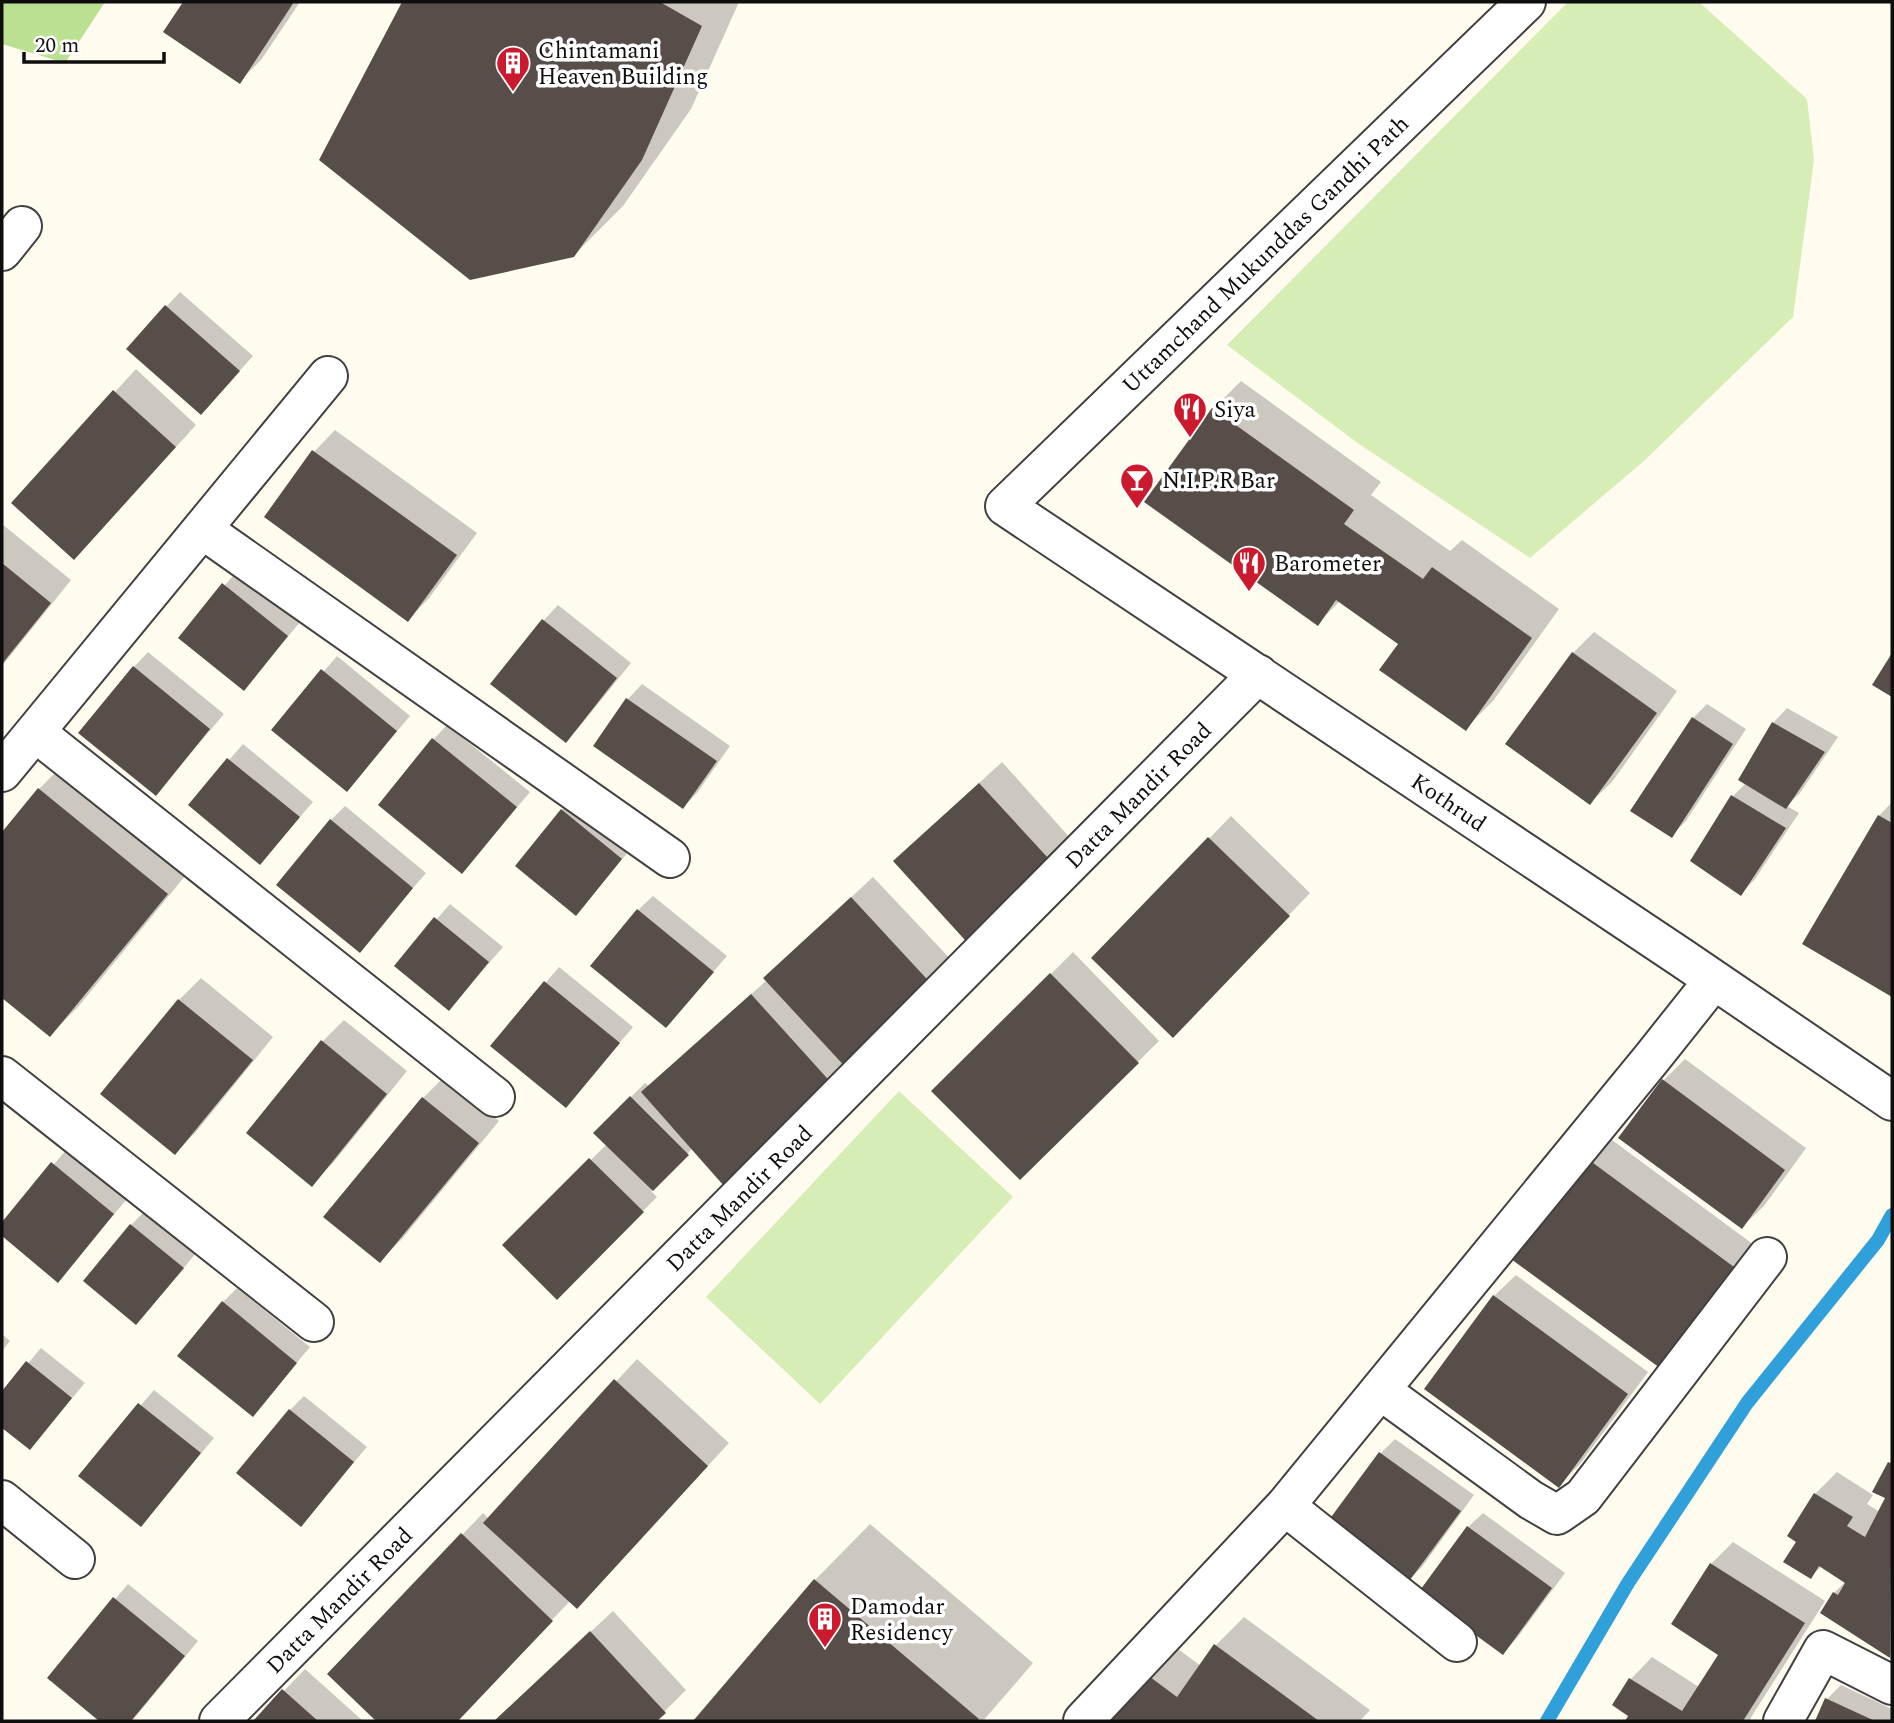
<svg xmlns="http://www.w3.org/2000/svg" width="1894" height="1723" font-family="Spectral,serif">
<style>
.green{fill:#d6eeb5}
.forest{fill:#bae092}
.shadow{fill:#0003}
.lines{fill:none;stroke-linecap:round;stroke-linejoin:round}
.stream{stroke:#2fa0da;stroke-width:14}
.building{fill:#584e49}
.minor-casing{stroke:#414141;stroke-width:42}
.minor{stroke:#fff;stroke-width:38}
.labels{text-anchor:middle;stroke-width:7;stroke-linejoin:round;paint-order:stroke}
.poi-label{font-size:23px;fill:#0e0e0e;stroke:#fff;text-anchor:start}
.street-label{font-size:23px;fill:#0e0e0e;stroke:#fff}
</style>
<rect width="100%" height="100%" fill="#fffbef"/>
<path class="green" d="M1568,2H1699L1807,99L1814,160L1793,317L1645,460L1530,558L1359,444L1227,345Z
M899,1091L1013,1197L820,1404L706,1297Z"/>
<path class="forest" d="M2,2H105L65,63L2,44Z"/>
<path class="shadow" d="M185,2H300L261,60L240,81L165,32Z
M404,2H739L691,109L623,206L573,256L322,159Z
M180,292L253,356L215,398L166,307Z
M136,369L196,425L95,536L13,503Z
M1241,381L1381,482L1371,495L1450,551L1462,540L1559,609L1493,701L1465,729L1401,643L1341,600L1318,623L1213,409Z
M335,430L477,533L429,598L408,620L314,452Z
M2,524L71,580L2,666Z
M238,570L301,621L244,689L180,637Z
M558,605L631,663L580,726L566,741L493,684L544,620Z
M1594,632L1677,691L1612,782L1590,803L1573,653Z
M148,652L224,714L156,794L134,667Z
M337,656L410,716L347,790L274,730Z
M642,684L730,746L697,793L683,807L595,745L628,699Z
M1707,704L1746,729L1686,821L1671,836L1693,718Z
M1787,708L1838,737L1800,793L1787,806L1799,813L1755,879L1741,894L1733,796L1746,783L1773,723Z
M447,725L530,792L462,872L433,740Z
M243,744L313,802L260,863L190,805Z
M67,761L194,865L78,1007L50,1035L2,996V835L39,789Z
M1002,762L1080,849L1059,870L917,840Z
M576,796L635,844L576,914L562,810Z
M1892,802V995L1804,943L1879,816Z
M345,806L426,873L359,951L331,820Z
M1231,816L1310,893L1194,1014L1093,958Z
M873,877L958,967L834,1086L693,1148L651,1191L657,1197L557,1297L505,1245L607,1144L631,1097L645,1083L649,1086L767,980L787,957Z
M653,896L727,956L666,1026L638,910Z
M450,904L503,947L449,1009L396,966Z
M1073,952L1159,1041L1020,1178L934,1091Z
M559,967L633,1027L566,1106L492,1046Z
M201,978L273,1037L196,1132L175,1153L102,1094L179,1000Z
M344,1020L407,1071L333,1163L312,1184L322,1042Z
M1685,1059L1806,1148L1764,1206L1742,1227L1663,1081Z
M445,1076L499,1121L402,1239L380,1261L326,1217L423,1098Z
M1608,1137L1754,1245L1681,1344L1514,1258Z
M67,1149L127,1199L58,1280L2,1234V1225Z
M145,1211L197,1252L150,1308L131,1225Z
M1516,1275L1648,1372L1580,1464L1559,1485L1494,1296Z
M237,1288L310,1347L253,1415L223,1302Z
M2,1334L10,1341L2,1351Z
M41,1348L85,1383L30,1448L2,1425V1394Z
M637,1359L729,1443L598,1585L570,1601L456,1721H379L329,1674L483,1513L489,1519Z
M154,1390L214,1438L141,1525L81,1475Z
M304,1396L367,1447L301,1524L290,1410Z
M1395,1439L1474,1495L1422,1567L1407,1581L1329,1523L1381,1453Z
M1892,1460V1653L1890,1655L1822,1612L1834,1593L1846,1581L1822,1566L1810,1577L1798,1541L1789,1535L1815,1494L1837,1472L1873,1495L1867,1504L1880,1512L1888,1498L1889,1463Z
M1483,1513L1565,1573L1517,1638L1503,1653L1468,1527Z
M870,1524L1033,1663L983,1721H695L815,1580Z
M1733,1542L1825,1601L1750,1719L1753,1721H1627L1631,1715L1614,1704L1631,1679L1652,1657L1699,1687L1721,1654L1673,1624L1711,1564Z
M128,1584L198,1641L132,1721H102L49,1678Z
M613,1611L686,1690L655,1721H495Z
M1244,1617L1370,1710L1360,1721H1101L1167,1641L1201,1666L1216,1645Z
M305,1669L363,1721H255Z
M1841,1685L1892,1709V1721H1817L1827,1699Z"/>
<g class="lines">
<path class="stream" d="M1547,1721L1628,1583L1747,1403L1878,1240L1892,1215"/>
</g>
<path class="building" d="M183,2H294L240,84L163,32Z
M402,2H660L702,26L642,160L574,257L470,280L319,160Z
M165,305L240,371L201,415L126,349Z
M113,390L176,447L74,560L11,503Z
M1212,408L1354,510L1344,524L1423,579L1432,567L1532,638L1466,731L1379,670L1398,644L1336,600L1318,626L1144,502Z
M312,450L457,555L408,622L264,517Z
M2,563L51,603L2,664Z
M222,583L288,636L244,691L178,638Z
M542,619L617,678L566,743L490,684Z
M1572,652L1657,713L1590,805L1505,744Z
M1892,653V697L1872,685Z
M133,666L210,729L156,796L78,733Z
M321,669L397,731L347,792L271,730Z
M626,698L717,761L683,809L593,746Z
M1692,717L1733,744L1672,838L1630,811Z
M1772,722L1825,752L1786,809L1738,780Z
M432,738L517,807L462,874L378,805Z
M227,758L300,817L260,865L188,805Z
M979,783L1060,871L974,950L893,861Z
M38,788L168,894L50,1037L2,998V832Z
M1731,795L1786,828L1741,896L1690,861Z
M561,809L622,859L576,916L515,866Z
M1878,815L1892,823V997L1802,944Z
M330,819L413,888L360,953L276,885Z
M1208,837L1290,916L1173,1038L1091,958Z
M851,897L937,990L850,1072L763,978Z
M637,909L714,972L666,1028L590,966Z
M434,917L489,962L449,1011L394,966Z
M1050,973L1139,1063L1020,1180L931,1091Z
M544,981L620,1043L566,1108L490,1046Z
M751,994L835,1087L724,1186L641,1092Z
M178,999L253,1060L175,1155L100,1094Z
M321,1040L387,1094L312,1187L246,1133Z
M1662,1079L1785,1170L1742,1229L1618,1138Z
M630,1096L689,1155L653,1191L593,1133Z
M422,1097L479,1143L380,1263L323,1217Z
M1585,1157L1734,1267L1660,1368L1511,1259Z
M589,1158L644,1212L557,1300L502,1245Z
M51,1162L114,1214L58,1283L2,1236V1222Z
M130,1224L184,1268L136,1325L83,1281Z
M1493,1295L1628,1394L1559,1488L1424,1389Z
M222,1301L297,1363L253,1417L177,1356Z
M26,1361L72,1398L30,1450L2,1428V1391Z
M614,1379L708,1466L577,1609L483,1523Z
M138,1403L201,1453L141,1527L78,1476Z
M289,1409L354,1462L301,1527L236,1473Z
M1379,1452L1461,1511L1407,1584L1326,1524Z
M1888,1462L1892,1464L1890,1658L1820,1613L1833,1592L1838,1595L1845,1583L1819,1566L1811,1579L1783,1562L1796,1542L1787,1536L1814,1493L1853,1517L1847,1526L1865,1537L1885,1498L1872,1492Z
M1467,1526L1552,1588L1503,1655L1418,1593Z
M461,1533L553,1621L458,1721H376L327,1674Z
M1710,1563L1805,1623L1743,1721H1625L1628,1716L1612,1705L1629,1678L1682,1711L1718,1655L1671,1624Z
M814,1579L979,1719L977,1721H693Z
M113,1597L185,1656L131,1721H99L47,1678Z
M590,1631L666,1713L657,1721H494Z
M1214,1644L1319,1721H1099L1138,1668L1177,1697Z
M282,1689L318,1721H253Z
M1825,1698L1875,1721H1815Z"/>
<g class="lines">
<g class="minor-casing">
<path id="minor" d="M1526,2L1005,506L1682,958L1892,1101
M2,251L22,226
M202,529L670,858
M35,732L495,1097
M2,772L328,376
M2,1076L314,1322
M1380,1390L1531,1500L1557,1515L1583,1497L1767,1257
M2,1500L75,1559
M1285,1506L1457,1642
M219,1721L1258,674
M1083,1721L1285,1506L1652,1058L1714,980
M1783,1721L1823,1650L1892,1685"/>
</g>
<use href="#minor" class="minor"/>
</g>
<defs>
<g id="building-pin" transform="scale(1.75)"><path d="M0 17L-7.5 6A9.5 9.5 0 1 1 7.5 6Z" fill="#cb192d" stroke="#fff"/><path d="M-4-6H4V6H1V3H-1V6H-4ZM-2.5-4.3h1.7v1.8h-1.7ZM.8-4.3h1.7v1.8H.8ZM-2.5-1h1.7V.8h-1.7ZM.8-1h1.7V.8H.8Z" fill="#fff"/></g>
<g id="restaurant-pin" transform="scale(1.75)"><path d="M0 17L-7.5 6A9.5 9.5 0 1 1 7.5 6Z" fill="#cb192d" stroke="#fff"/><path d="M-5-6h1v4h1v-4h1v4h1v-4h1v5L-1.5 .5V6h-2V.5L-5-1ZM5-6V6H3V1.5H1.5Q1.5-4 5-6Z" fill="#fff"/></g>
<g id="bar-pin" transform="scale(1.75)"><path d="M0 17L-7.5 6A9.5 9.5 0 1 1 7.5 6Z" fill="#cb192d" stroke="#fff"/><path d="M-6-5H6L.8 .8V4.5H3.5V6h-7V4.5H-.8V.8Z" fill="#fff"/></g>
</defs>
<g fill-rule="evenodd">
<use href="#building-pin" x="513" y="63"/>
<use href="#restaurant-pin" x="1190" y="409"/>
<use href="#bar-pin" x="1137" y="480"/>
<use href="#restaurant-pin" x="1249" y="563"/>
<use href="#building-pin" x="825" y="1619"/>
</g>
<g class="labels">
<g class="poi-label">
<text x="538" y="58">Chintamani<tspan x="538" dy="26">Heaven Building</tspan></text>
<text x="1214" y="417">Siya</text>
<text x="1162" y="488">N.I.P.R Bar</text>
<text x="1274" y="571">Barometer</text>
<text x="850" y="1614">Damodar<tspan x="850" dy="26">Residency</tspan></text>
</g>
<g class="street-label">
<text transform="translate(1265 254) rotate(-44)" y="8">Uttamchand Mukunddas Gandhi Path</text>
<text transform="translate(1138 795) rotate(-45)" y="8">Datta Mandir Road</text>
<text transform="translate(1449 802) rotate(34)" y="8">Kothrud</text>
<text transform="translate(739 1198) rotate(-45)" y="8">Datta Mandir Road</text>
<text transform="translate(339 1600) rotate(-45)" y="8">Datta Mandir Road</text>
</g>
</g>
<rect width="1894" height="1723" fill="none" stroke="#0e0e0e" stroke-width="7"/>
<path d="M24 52v10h140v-10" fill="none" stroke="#0e0e0e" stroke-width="3.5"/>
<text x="35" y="52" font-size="21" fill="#0e0e0e" stroke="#ffffff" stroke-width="5" paint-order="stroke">20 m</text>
</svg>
